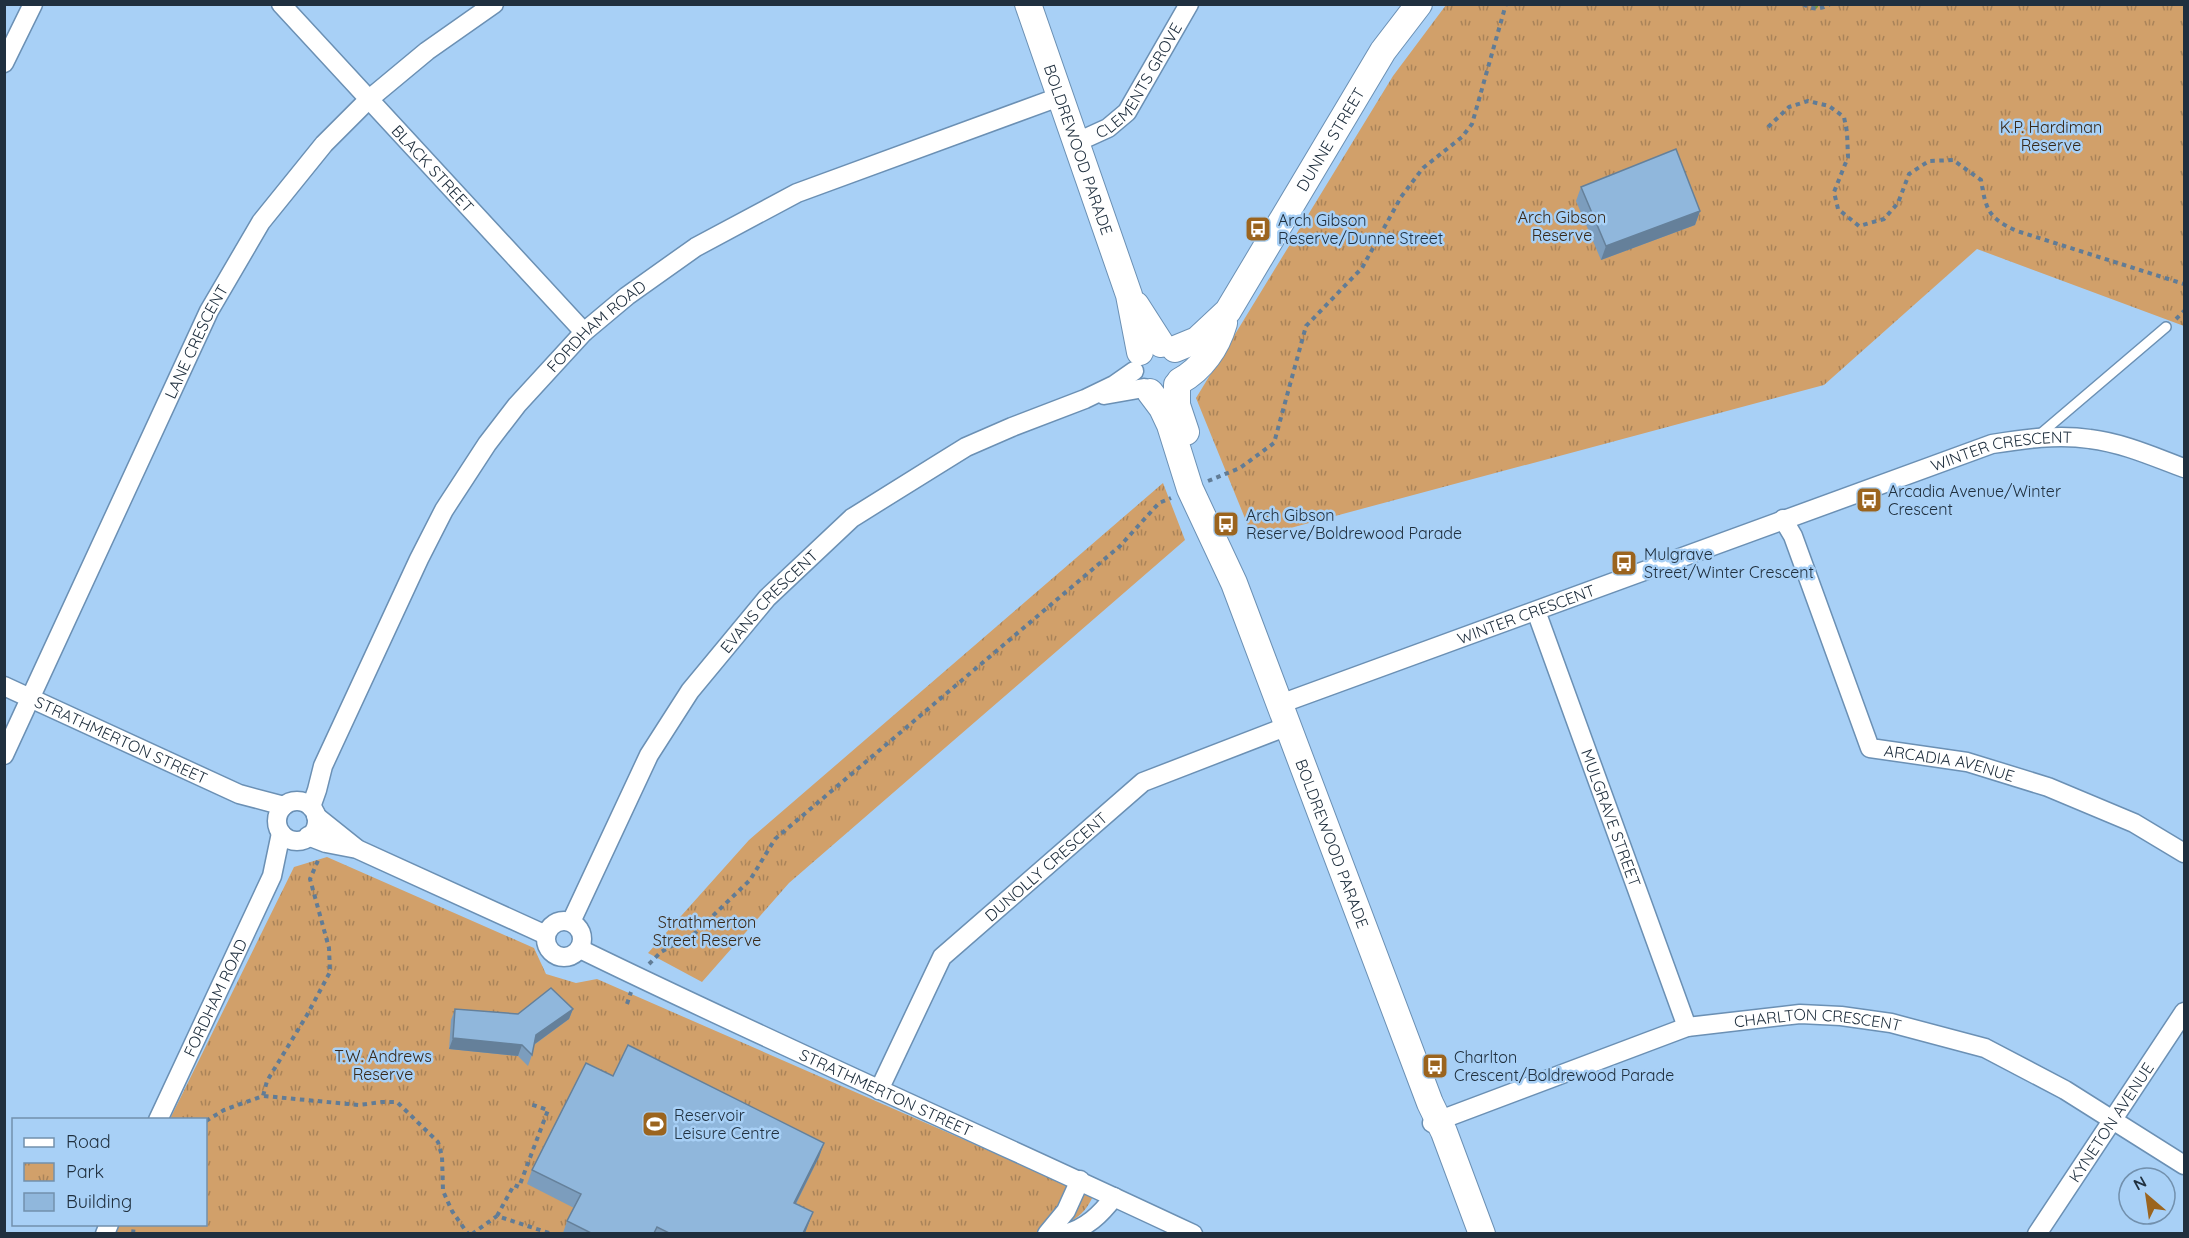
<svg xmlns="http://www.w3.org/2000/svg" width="2189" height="1238" font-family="Quicksand,sans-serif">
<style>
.park{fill:url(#park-tufts)}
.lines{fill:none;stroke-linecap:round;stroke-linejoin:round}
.stream{stroke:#78a036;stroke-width:6}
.lane-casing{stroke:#6b90b4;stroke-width:12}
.street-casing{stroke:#6b90b4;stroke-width:21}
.secondary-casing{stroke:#6b90b4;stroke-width:28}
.path{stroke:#617c96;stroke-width:4;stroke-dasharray:4.5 4.5;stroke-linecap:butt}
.lane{stroke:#fff;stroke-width:9}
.street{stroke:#fff;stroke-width:18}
.secondary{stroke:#fff;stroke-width:26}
.wall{fill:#7c9dbd}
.shaded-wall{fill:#65809a}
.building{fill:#90b7dc;stroke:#65809a;stroke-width:1.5}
.labels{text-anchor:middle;stroke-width:5;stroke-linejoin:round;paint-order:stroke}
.street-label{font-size:16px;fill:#20303f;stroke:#a8d0f6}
.park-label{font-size:16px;fill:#372818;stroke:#a8d0f6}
.poi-label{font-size:16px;fill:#20303f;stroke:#a8d0f6;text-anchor:start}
</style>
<defs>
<pattern id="park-tufts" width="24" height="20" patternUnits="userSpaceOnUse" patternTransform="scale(1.5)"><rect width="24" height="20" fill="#d1a06a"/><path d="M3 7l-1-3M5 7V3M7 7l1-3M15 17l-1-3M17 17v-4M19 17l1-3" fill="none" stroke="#a98359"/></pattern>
</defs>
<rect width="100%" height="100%" fill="#a8d0f6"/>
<path class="park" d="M1446,5H2184V326L1977,249L1824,385L1253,538L1196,398L1393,76Z
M1163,483L1185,540L789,883L702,982L648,953L749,840Z
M327,857L534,948L546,974L576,983L597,979L1093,1196C1083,1220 1065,1224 1043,1234H114L119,1225L206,1224V1120L170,1119L294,867Z"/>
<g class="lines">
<path class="stream" d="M1815,6L1816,4"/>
<g class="lane-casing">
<path id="lane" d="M2038,436L2166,327"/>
</g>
<g class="street-casing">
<g id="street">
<path id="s1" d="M281,4L584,332"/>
<path d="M4,63L33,4"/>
<path id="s2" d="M1075,143L1108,128L1127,112L1189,4"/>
<path d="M1104,395L1144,388"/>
<path id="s3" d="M1783,519L1793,536L1870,748L1967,762L2048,787L2134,823L2184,853"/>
<path id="s4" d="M1536,611L1687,1027"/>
<path id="s5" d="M4,686L239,794L284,806"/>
<path id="s6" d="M1280,704L1992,444C2024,439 2058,434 2090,439C2123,443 2154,457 2184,468"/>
<path id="s7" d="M4,755L209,311L261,222L324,144L368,100L427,51L494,4"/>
<circle cx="297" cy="821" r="20"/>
<path id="s8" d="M311,807L317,790L323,766L419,559L444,510L487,444L517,405L584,332L627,296L696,247L797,193L1059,97"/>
<path d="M316,816L356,848"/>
<path d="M308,836L326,843L357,849L546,935"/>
<circle cx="564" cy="939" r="18"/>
<path id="s9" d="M571,922L649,755L690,691L767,598L852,518L937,465L966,447L1012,427L1085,399L1114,385L1134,371"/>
<path id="s10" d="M580,949C783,1048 989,1138 1193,1234"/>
<path id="s11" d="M879,1090L942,957L1143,782L1288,726"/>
<path id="s12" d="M158,1120L272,876L281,833"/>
<path id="s13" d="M1432,1123L1687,1027L1800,1014L1841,1016L1891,1023L1985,1048L2065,1090L2184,1165"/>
<path d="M105,1234L109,1224"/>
<path d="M1047,1234L1066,1211L1080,1180"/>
<path d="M1064,1234C1086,1229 1101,1214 1114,1197"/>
<path id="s14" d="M2037,1234L2184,1012"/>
</g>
</g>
<g class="secondary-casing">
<g id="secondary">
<path id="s15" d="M1028,4L1129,295L1140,352"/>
<path d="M1136,305L1161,344"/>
<path id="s16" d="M1175,349L1197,340L1228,311L1383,51L1419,4"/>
<path d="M1180,381C1202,369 1217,347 1224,323"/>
<path d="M1177,385V405L1186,432"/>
<path id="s17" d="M1150,392L1162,408L1170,425L1190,489L1234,583L1430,1103L1444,1132L1482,1234"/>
</g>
</g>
<path class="path" d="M1803,4C1813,10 1820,10 1830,4
M1768,127L1789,107L1808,101L1829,106L1844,117L1847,132L1848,157L1834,192L1838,209L1859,226L1884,219L1898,203L1909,174L1929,161L1953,160L1981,180C1986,210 1988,218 2017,231L2184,284
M2176,319L2184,311
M1208,481L1240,468L1274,443L1306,326L1362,268L1401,197L1423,168L1462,137L1472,124L1506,4
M649,964L661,952L695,933L750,880L775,839L1120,546L1159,503L1171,498
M627,1004L631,992
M264,1096L359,1105L382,1102H397L438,1142L442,1156L443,1191L452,1211L468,1234
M206,1121L224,1110L263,1096L267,1081L307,1015L330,972L329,948L310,879L319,858
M497,1216L514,1185L519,1187L548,1110L530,1104
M133,1234L134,1224
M472,1234L497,1216L552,1234"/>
<use href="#lane" class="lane"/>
<use href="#street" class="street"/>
<use href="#secondary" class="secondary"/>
</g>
<path class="wall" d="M1581,187L1700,211L1695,225L1601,260L1576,201Z
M455,1009L518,1014L573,1009L569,1019L534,1045L532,1055L528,1066L518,1056L449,1049L451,1020Z
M613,1076L824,1143L819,1157L796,1204L813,1212L805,1233H563L567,1221L574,1208L527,1184L532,1170Z"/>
<path class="shaded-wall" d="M1700,211L1695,225L1601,260L1606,246Z
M573,1009L569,1019L532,1046L536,1035Z
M453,1038L522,1045L518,1056L449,1049Z
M824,1143L819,1157L789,1217L794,1203Z
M813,1212L805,1233H803Z"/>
<path class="building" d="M1676,149L1700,211L1606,246L1581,187Z
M551,988L573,1009L536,1035L532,1055L522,1045L453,1038L455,1009L518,1014Z
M628,1045L824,1143L794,1203L813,1212L803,1233H669L657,1227L654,1233H591L567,1221L581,1194L532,1170L586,1063L613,1076Z"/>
<defs>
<g id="bus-square" transform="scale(1.35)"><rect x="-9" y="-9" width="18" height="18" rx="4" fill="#9b641e" stroke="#a8d0f6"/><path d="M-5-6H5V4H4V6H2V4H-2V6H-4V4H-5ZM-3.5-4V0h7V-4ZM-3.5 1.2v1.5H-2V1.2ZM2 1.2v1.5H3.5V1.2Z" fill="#fff"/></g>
<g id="stadium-square" transform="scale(1.35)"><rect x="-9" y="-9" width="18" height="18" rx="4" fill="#9b641e" stroke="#a8d0f6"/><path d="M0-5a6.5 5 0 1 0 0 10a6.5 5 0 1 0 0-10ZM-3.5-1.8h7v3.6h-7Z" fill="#fff"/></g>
</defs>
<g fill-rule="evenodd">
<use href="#bus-square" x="1258" y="229"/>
<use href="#bus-square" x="1869" y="500"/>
<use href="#bus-square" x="1226" y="524"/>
<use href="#bus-square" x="1624" y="563"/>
<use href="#bus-square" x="1435" y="1066"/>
<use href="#stadium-square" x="655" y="1124"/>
</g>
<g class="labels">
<g class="street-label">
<text dy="6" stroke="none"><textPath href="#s2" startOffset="93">CLEMENTS GROVE</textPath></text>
<text dy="6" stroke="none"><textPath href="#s16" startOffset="266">DUNNE STREET</textPath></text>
<text dy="6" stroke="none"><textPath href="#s15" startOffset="154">BOLDREWOOD PARADE</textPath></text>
<text dy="6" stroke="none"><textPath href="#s1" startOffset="224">BLACK STREET</textPath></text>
<text dy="6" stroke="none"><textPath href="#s8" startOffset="566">FORDHAM ROAD</textPath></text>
<text dy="6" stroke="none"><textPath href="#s7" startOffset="456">LANE CRESCENT</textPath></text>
<text dy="6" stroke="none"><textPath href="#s6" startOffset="766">WINTER CRESCENT</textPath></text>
<text dy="6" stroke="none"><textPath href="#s9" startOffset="380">EVANS CRESCENT</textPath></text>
<text dy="6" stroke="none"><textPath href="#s6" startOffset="262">WINTER CRESCENT</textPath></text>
<text dy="6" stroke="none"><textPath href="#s5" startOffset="129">STRATHMERTON STREET</textPath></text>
<text dy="6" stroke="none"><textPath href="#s3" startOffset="326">ARCADIA AVENUE</textPath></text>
<text dy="6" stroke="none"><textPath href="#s4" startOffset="220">MULGRAVE STREET</textPath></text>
<text dy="6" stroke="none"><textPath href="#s17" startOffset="488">BOLDREWOOD PARADE</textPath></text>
<text dy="6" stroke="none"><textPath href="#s11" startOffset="285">DUNOLLY CRESCENT</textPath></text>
<text dy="6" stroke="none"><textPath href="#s12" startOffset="135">FORDHAM ROAD</textPath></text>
<text dy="6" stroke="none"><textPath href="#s13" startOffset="404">CHARLTON CRESCENT</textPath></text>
<text dy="6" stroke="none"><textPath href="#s10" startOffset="338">STRATHMERTON STREET</textPath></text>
<text dy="6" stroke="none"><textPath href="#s14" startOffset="134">KYNETON AVENUE</textPath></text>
</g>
<g class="park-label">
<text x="2051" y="133">K.P. Hardiman<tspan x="2051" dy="18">Reserve</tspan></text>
<text x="1562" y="223">Arch Gibson<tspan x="1562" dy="18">Reserve</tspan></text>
<text x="707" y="928">Strathmerton<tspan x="707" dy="18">Street Reserve</tspan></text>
<text x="383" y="1062">T.W. Andrews<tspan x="383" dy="18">Reserve</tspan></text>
</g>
<g class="poi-label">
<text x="1278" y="226">Arch Gibson<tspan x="1278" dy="18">Reserve/Dunne Street</tspan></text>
<text x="1888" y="497">Arcadia Avenue/Winter<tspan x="1888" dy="18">Crescent</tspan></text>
<text x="1246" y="521">Arch Gibson<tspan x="1246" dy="18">Reserve/Boldrewood Parade</tspan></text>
<text x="1644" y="560">Mulgrave<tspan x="1644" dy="18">Street/Winter Crescent</tspan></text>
<text x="1454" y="1063">Charlton<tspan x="1454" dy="18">Crescent/Boldrewood Parade</tspan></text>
<text x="674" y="1121">Reservoir<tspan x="674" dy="18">Leisure Centre</tspan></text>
</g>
</g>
<rect width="2189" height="1238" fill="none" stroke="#20303f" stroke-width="12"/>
<rect x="12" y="1118" width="195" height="108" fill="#a8d0f6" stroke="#7290ad" stroke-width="1.5"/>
<rect x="24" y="1138" width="30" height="9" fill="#ffffff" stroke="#7290ad" stroke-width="1.5"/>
<text x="66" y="1148" font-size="18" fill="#20303f">Road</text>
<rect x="24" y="1163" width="30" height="18" fill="url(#park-tufts)" stroke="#7290ad" stroke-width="1.5"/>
<text x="66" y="1178" font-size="18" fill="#20303f">Park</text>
<rect x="24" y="1193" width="30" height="18" fill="#90b7dc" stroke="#7290ad" stroke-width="1.5"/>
<text x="66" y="1208" font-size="18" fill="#20303f">Building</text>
<g transform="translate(2147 1196) rotate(331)"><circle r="28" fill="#a8d0f6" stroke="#7290ad" stroke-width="1.5"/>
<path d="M0-4.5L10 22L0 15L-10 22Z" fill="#9b641e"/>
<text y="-9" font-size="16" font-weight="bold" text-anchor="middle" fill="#20303f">N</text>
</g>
</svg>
